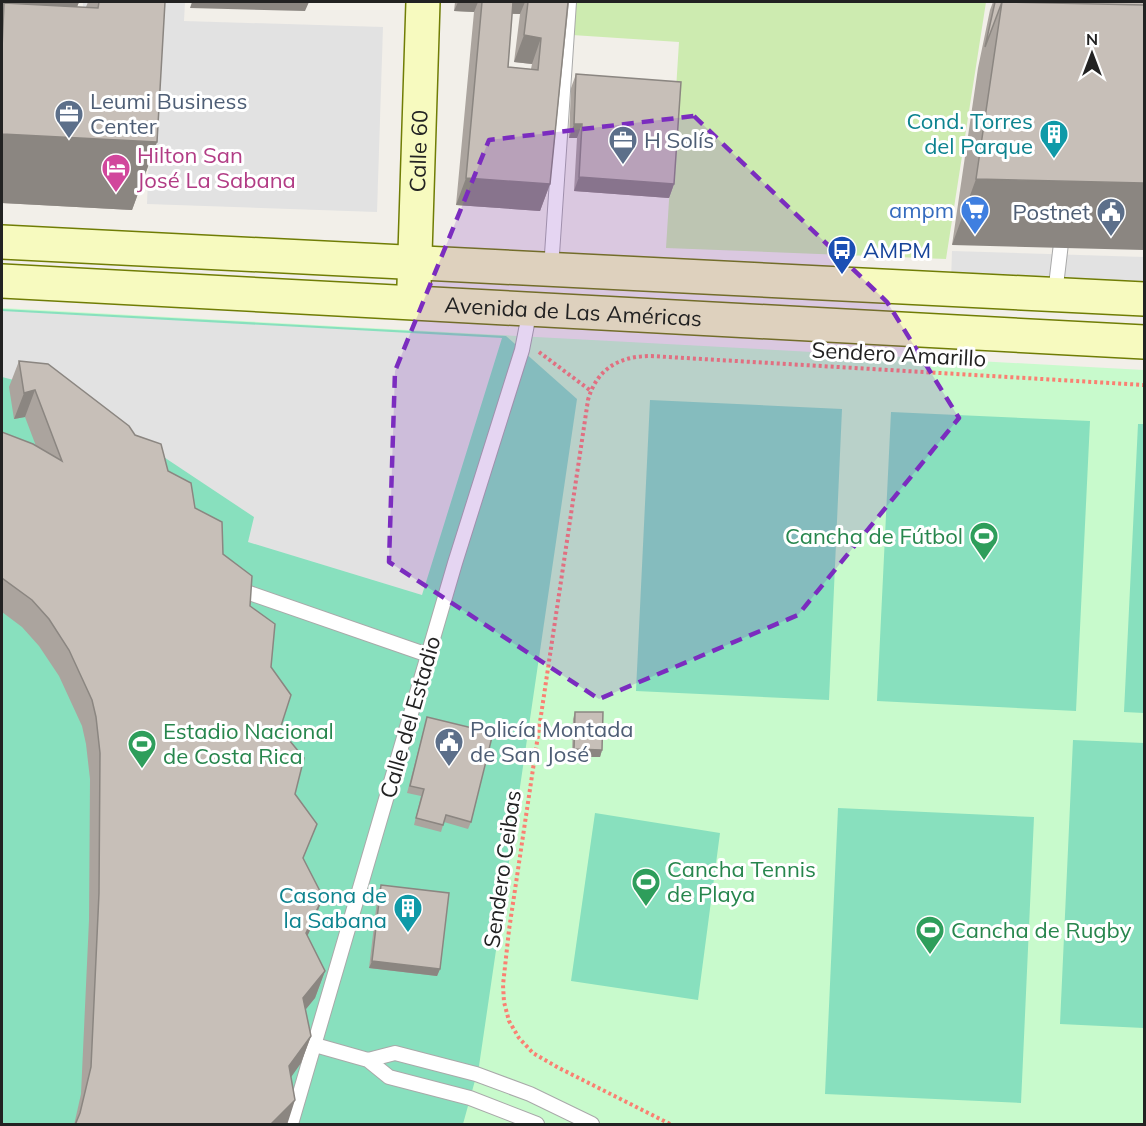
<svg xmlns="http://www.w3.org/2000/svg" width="1146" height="1126" font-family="Mulish,sans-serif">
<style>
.grass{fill:#cdebb0}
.park{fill:#c8facc}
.pitch{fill:#88e0be}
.parking{fill:#e2e2e2}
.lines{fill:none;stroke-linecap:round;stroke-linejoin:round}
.lane-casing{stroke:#a9a9a9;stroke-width:16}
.secondary-casing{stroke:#707d05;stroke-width:36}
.path{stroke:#fa8072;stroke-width:4;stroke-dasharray:3 3;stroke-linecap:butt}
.lane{stroke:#fff;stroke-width:14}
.secondary{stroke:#f7fabf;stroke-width:33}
.wall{fill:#aba49e;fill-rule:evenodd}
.shaded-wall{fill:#8b8681}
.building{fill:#c7bfb8;stroke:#8b8681;stroke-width:1.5}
.marked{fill:#7b2cbf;fill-opacity:0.2;stroke:#7b2cbf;stroke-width:4.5;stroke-dasharray:12 8;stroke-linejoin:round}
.labels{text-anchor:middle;stroke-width:6;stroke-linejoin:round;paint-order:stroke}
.service-label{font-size:22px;fill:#4e5e75;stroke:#fff;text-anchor:start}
.culture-label{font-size:22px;fill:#0d838f;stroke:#fff;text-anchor:end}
.street-label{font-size:22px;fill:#222;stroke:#fff}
.hotel-label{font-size:22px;fill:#b23c85;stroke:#fff;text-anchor:start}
.shop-label{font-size:22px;fill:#366cbe;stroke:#fff;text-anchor:end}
.transit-label{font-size:22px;fill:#164399;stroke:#fff;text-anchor:start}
.leisure-label{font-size:22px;fill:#27864d;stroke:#fff;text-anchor:start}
</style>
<rect width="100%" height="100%" fill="#f2efe9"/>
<path class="grass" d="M575,2H986L946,259L666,248L679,42L572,35Z"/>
<path class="park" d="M2,308L1144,370V1124H2Z"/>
<path class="pitch" d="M2,309L506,336L577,399L479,1066L463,1124H2Z
M650,400L842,409L829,700L636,691Z
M891,412L1090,421L1076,711L877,701Z
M1138,424H1144V713L1124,712Z
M1073,740L1144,743V1028L1060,1024Z
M838,808L1034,817L1021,1103L825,1094Z
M595,813L720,833L698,1000L571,981Z"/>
<path class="parking" d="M83,2H185L184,21L383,27L377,212L147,204L154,26L82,24Z
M952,251L1144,257V286L951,281Z
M2,311L502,338L422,595L248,542L254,517L69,394L2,377Z"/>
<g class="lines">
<g class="lane-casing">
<path id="lane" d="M551,269L569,2
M1055,294L1062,235
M235,588L428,655
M315,1045L368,1060L389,1077L470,1098L537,1124
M368,1060L395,1053L476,1074L530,1094L592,1124
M291,1124L455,563L522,350L530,309"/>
</g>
<g class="secondary-casing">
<g id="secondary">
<path d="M2,242L1144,299"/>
<path id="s1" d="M2,281L1144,342"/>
<path id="s2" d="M414,285L423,2"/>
</g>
</g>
<path class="path" d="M539,352L591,391
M670,1124L559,1068L533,1053L519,1038L509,1021L504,1002L503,985L509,930L588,400C597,368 620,356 651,356L1144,385"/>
<use href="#lane" class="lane"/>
<use href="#secondary" class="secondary"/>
</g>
<path class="wall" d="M2,2H79L77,7H86L88,2H165L157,142L132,210L2,203Z
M455,2H569L550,184L540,211L456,205L474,12L454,11ZM512,14H520L514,62L532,64L531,69L508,67Z
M993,2H1144L952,245L978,68L990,10Z
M576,74L674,184L669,198L574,191L577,138H569L571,88Z
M19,361L135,435L168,471L195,508L223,554L250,606L271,667L280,729L295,794L313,924L307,936L325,971L315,998L305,1010L311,1036L301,1063L291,1076L287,1125H74L81,1094L89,920L90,779L86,744L82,726L59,676L39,646L22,627L2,612V432L36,446L25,417L14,419L9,387Z
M575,712L602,750L600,757H572L573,719Z
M427,717L471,822L468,829L444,822L441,832L414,825L421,796L407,793Z
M381,885L440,969L437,976L369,968L378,892Z"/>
<path class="shaded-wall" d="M2,2H79L72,19L4,3L2,10Z
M192,2H309L305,11L190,8Z
M458,2H478L474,12L454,11Z
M482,2H525L520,14L481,12Z
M524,35L541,38L532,64L514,62Z
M574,124H582L577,138H569Z
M2,134L157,142L132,210L2,203Z
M579,177L674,184L669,198L574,191Z
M466,178L550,184L540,211L456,205Z
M976,179L1144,183V250L952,245Z
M35,390L25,417L14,419L24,393Z
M574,749L602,750L600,757H572Z
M323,897L313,924L296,960L306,933Z
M372,961L440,969L437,976L369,968Z
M325,971L315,998L293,1025L303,998Z
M311,1036L301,1063L280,1093L289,1066Z
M295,1100L287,1125H270Z"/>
<path class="building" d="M99,2H165L157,142L2,134V49L4,3L98,8Z
M482,2H513L508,67L538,70L541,38L524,35L528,2H568L550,184L466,178Z
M995,2H1002L985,47Z
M1002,2L1144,5V183L976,179Z
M1009,2H1144V5Z
M576,74L681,82L674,184L579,177L582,124H574Z
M19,361L48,364L129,426L135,435L161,444L168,471L191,483L195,508L222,522L223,554L252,576L250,606L275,624L271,667L291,695L280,729L304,758L295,794L317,824L303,858L323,897L306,933L325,971L303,998L311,1036L289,1066L295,1100L270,1125H75L80,1113L91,1067L99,893L100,753L96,717L92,700L69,650L49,619L32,600L2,578V432L33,444L62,461L35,390L24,393Z
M575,712H603L602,750L574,749Z
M427,717L493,733L471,822L446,815L443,825L416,818L424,789L410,786Z
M381,885L449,893L440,969L372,961Z"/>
<path class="marked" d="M694,116L887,302L959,418L798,615L599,699L389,562L395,371L489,140Z"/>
<defs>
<g id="office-pin" transform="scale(1.5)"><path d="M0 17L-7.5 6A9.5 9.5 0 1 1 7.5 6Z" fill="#5c6f8a" stroke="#fff"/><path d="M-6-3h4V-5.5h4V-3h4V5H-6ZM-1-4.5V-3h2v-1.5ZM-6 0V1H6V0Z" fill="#fff"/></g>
<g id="building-pin" transform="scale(1.5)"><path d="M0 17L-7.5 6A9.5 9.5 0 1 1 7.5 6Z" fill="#0f9aa8" stroke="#fff"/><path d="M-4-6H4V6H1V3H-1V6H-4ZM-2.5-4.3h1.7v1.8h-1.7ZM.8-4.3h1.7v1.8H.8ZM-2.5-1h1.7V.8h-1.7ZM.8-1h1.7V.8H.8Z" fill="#fff"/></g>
<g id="hotel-pin" transform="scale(1.5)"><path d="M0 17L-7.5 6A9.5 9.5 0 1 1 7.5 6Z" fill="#d1479c" stroke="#fff"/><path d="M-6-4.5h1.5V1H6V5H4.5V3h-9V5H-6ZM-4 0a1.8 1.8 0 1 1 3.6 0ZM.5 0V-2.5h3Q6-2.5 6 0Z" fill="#fff"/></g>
<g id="supermarket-pin" transform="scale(1.5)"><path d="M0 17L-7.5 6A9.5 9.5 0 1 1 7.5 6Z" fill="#3f7fe0" stroke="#fff"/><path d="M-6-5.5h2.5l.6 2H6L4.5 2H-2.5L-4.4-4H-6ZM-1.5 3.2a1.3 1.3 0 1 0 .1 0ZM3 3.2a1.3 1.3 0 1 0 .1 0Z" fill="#fff"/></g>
<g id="civic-pin" transform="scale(1.5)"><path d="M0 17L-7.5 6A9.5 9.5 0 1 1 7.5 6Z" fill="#5c6f8a" stroke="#fff"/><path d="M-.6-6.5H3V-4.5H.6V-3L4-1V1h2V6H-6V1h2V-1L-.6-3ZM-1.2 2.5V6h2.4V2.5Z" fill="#fff"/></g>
<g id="bus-pin" transform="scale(1.5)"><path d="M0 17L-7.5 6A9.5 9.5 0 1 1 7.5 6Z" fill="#1a4fb4" stroke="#fff"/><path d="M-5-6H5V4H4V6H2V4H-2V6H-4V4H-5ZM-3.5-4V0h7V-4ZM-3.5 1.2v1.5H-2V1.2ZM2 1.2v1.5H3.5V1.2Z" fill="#fff"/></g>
<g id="stadium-pin" transform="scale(1.5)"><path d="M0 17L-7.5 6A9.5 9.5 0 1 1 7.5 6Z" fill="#2e9e5b" stroke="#fff"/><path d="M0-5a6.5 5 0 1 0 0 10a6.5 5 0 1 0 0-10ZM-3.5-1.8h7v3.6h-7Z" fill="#fff"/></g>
</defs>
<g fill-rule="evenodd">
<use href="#office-pin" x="69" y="114"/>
<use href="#building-pin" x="1054" y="134"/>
<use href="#office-pin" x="623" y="140"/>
<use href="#hotel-pin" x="116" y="168"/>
<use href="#supermarket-pin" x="975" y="210"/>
<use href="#civic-pin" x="1111" y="212"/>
<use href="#bus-pin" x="842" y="250"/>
<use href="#stadium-pin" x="984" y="536"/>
<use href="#civic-pin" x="449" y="742"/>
<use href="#stadium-pin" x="142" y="744"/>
<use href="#stadium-pin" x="646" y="882"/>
<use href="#building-pin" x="408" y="908"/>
<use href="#stadium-pin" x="930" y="930"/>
</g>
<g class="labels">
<g class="service-label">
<text x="90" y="109">Leumi Business<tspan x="90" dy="25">Center</tspan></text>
<text x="644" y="148">H Solís</text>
<text x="1090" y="220" text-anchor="end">Postnet</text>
<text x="470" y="737">Policía Montada<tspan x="470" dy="25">de San José</tspan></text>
</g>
<g class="culture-label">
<text x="1033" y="129">Cond. Torres<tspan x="1033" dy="25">del Parque</tspan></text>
<text x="387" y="903">Casona de<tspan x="387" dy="25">la Sabana</tspan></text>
</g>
<g class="street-label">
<text dy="8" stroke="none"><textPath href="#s2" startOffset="134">Calle 60</textPath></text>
<text dy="8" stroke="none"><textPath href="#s1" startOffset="572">Avenida de Las Américas</textPath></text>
<text transform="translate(899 354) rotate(3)" y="8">Sendero Amarillo</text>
<text transform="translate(410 717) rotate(-74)" y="8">Calle del Estadio</text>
<text transform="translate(502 869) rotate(-82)" y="8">Sendero Ceibas</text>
</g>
<g class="hotel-label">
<text x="137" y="163">Hilton San<tspan x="137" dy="25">José La Sabana</tspan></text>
</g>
<g class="shop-label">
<text x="954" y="218">ampm</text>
</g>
<g class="transit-label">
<text x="863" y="258">AMPM</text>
</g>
<g class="leisure-label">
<text x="963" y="544" text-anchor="end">Cancha de Fútbol</text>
<text x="163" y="739">Estadio Nacional<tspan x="163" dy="25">de Costa Rica</tspan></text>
<text x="667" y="877">Cancha Tennis<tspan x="667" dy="25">de Playa</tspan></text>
<text x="951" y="938">Cancha de Rugby</text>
</g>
</g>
<rect width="1146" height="1126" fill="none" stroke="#222222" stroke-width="6"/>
<g transform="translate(1092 54)" stroke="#ffffff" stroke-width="4.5" paint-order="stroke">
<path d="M0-4.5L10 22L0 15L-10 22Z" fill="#222222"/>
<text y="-9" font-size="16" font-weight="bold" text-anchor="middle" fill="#222222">N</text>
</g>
</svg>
